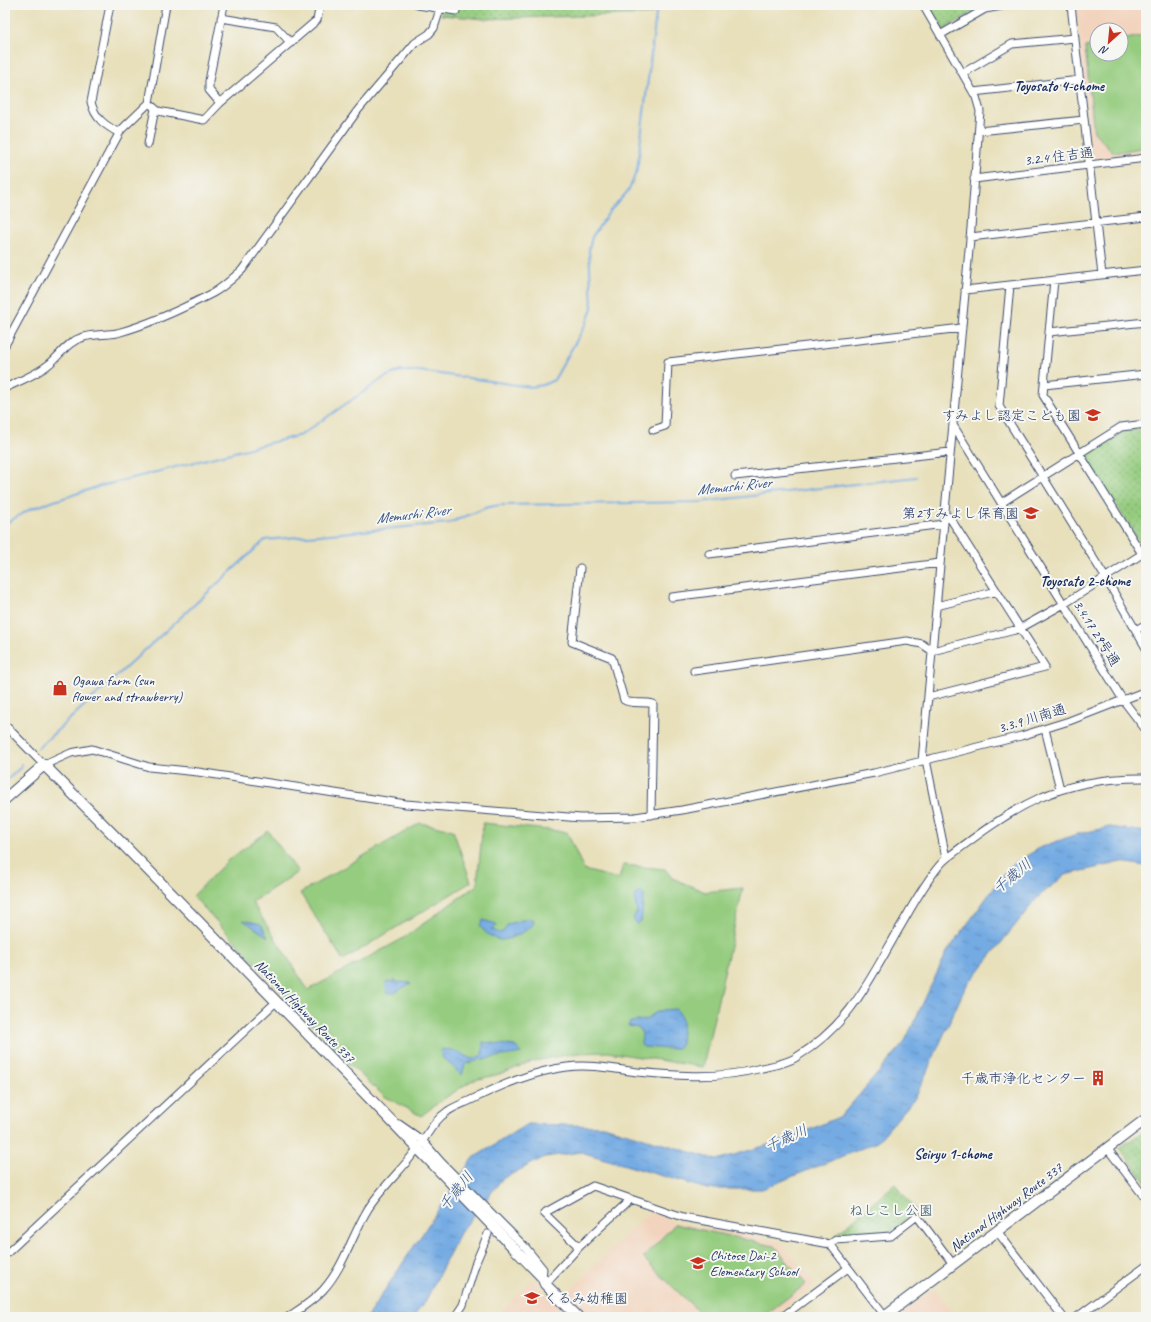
<svg xmlns="http://www.w3.org/2000/svg" width="1151" height="1322" font-family="Caveat,'Klee One',sans-serif">
<style>
.built{fill:#f2d4be;fill-rule:evenodd}
.green{fill:#95cc7f;stroke:#587e6e}
.park{fill:url(#park-dots);stroke:#587e6e}
.water{fill:url(#water-ripples);stroke:#486da0}
.lines{fill:none;stroke-linecap:round;stroke-linejoin:round}
.stream{stroke:#75abe3;stroke-width:2}
.minor-casing{stroke:#3a4a6c;stroke-width:9}
.highway-casing{stroke:#3a4a6c;stroke-width:12}
.minor{stroke:#fff;stroke-width:7}
.highway{stroke:#fff;stroke-width:10}
.labels{text-anchor:middle;stroke-width:4;stroke-linejoin:round;paint-order:stroke}
.street-label{font-size:14px;fill:#1b2f5e;stroke:#f6f6f2}
.poi-label{font-size:14px;fill:#1b2f5e;stroke:#f6f6f2;text-anchor:end}
.park-label{font-size:14px;fill:#3a5666;stroke:#f6f6f2}
.neighbourhood-label{font-size:15px;font-weight:bold;fill:#1b2f5e;stroke:#f6f6f2}
.water-label{font-size:15px;font-style:italic;fill:#365486;stroke:#f6f6f2}
</style>
<defs>
<pattern id="park-dots" width="8" height="8" patternUnits="userSpaceOnUse"><rect width="8" height="8" fill="#95cc7f"/><path d="M2 2h.1M6 6h.1" fill="none" stroke="#79a66b" stroke-width="1.8" stroke-linecap="round"/></pattern>
<pattern id="water-ripples" width="26" height="14" patternUnits="userSpaceOnUse"><rect width="26" height="14" fill="#75abe3"/><path d="M2 4q2-2 4 0t4 0M15 11q2-2 4 0t4 0" fill="none" stroke="#5f8cbb"/></pattern>
</defs>
<rect width="100%" height="100%" fill="#f6f6f2"/>
<filter id="ink" filterUnits="userSpaceOnUse"><feTurbulence type="fractalNoise" baseFrequency=".025" numOctaves="2"/><feDisplacementMap in="SourceGraphic" scale="8" xChannelSelector="R" yChannelSelector="G"/><feConvolveMatrix kernelMatrix="1 2 1 2 8 2 1 2 1" color-interpolation-filters="sRGB"/></filter>
<filter id="wash" filterUnits="userSpaceOnUse"><feTurbulence type="fractalNoise" baseFrequency=".012" numOctaves="4" result="noise"/><feDisplacementMap in="SourceGraphic" scale="16" xChannelSelector="R" yChannelSelector="G"/><feGaussianBlur stdDeviation="0.9" result="paint"/><feColorMatrix in="noise" values="0 0 0 0 0 0 0 0 0 0 0 0 0 0 0 0 0 1.4 0 .05"/><feComposite in="paint" operator="in"/></filter>
<g filter="url(#wash)">
<rect width="100%" height="100%" fill="#e8e0bb"/>
<path class="built" d="M1076,5H1146V151L1092,161ZM1097,30H1121V54H1097Z
M649,1212L678,1223L780,1242L816,1284L772,1317H589L566,1294Z
M532,1279L569,1316L498,1317L497,1316Z
M934,1288L956,1317H901L905,1310Z"/>
<path class="green" d="M1146,35V147L1114,153L1094,132L1085,47L1097,45V54H1121V40Z
M420,823L453,830L471,882L343,960L300,893Z
M483,823L567,832L584,870L619,879L623,865L665,869L672,878L705,892L743,888L703,1067L608,1052L579,1053L560,1056L530,1062L504,1073L471,1081L442,1100L421,1116L384,1096L349,1064L193,896L227,861L268,831L298,872L252,902L308,990L402,939L477,885Z
M675,1224L774,1246L806,1284L762,1317H704L643,1258Z"/>
<path class="park" d="M443,5H652V14L484,19L441,15Z
M928,5H979L981,7L943,30Z
M1146,429V550H1145L1085,456L1126,430Z
M1146,1129V1183L1120,1148Z
M895,1184L916,1210L889,1233L836,1235Z"/>
<path class="water" d="M1110,827L1146,832V866L1121,862L1065,875L1037,898L965,988L915,1098L877,1142L762,1189H707L581,1152L545,1157L502,1179L460,1233L425,1302L413,1317H367L472,1159L527,1124L604,1126L717,1160L788,1139L841,1116L904,1043L947,952L1009,867L1041,847L1077,834Z
M640,891L642,892L644,896L641,922L637,924L633,919L637,912L634,896Z
M527,919H532L534,922C532,930 507,941 500,940C493,939 484,932 480,926L483,920L496,924L497,926L491,929L499,933L504,931L508,924Z
M243,920L261,924L268,937Z
M394,980H396V982L411,983L394,993H387L386,982H394Z
M675,1009C686,1016 681,1033 681,1044L678,1048L670,1049L644,1047L641,1045L642,1034L639,1028L628,1026L630,1022L645,1020L655,1013L663,1010Z
M483,1042L515,1046L522,1053L483,1059L465,1064L462,1075L443,1058L440,1050C453,1048 460,1053 471,1059L481,1056L483,1051Z"/>
<g class="lines">
<path class="stream" d="M5,524L30,509L97,487L301,435L385,377L400,371H419L531,387L543,385L554,380L587,322L592,308L589,249L592,237L609,212L629,190L637,170L657,5
M38,748L265,540L449,523L488,507L501,505L700,502L916,477
M5,782L22,766L21,764"/>
</g>
</g>
<g filter="url(#ink)">
<g class="lines">
<g class="minor-casing">
<path id="minor" d="M110,5L91,102C95,119 105,125 119,133
M418,5L456,11
M1071,5L1102,275
M221,18L276,27L291,43
M940,35L985,9L1007,5
M963,73L1012,44L1075,38
M973,92L1080,80
M149,103L158,111L204,120L220,103L317,20L320,5
M149,103L166,5
M220,103L209,90V81L224,5
M979,131L1084,120
M148,144L155,109
M974,179L1146,158
M970,237L1146,217
M1054,280L1043,395L1142,554
M1010,285L999,406L1105,577L1146,648
M965,290L1146,270
M1049,332L1146,322
M5,345L121,130L149,103
M1044,385L1146,374
M5,388C19,381 36,375 48,365C60,356 67,341 84,337C94,334 106,335 117,333C147,325 186,307 213,293C224,287 233,278 242,270L358,110L415,43L429,34L434,28L440,9
M953,425L1123,700L1146,730
M653,430L665,426L668,362L962,328
M735,476L950,452
M1001,503L1121,427L1146,424
M709,554L944,524
M580,568L572,642L612,658L624,700C632,705 644,701 653,704L651,815
M672,597L940,563
M936,606L997,591
M1136,630L1146,624
M694,671L907,641L922,644L932,651L1019,629L1064,604L1142,554L1146,553
M928,697L1045,667L950,518L944,514
M5,725L44,765L71,753L92,749L149,767L198,772L406,804L581,818L635,817L682,810L874,773L926,760L1021,736L1069,721L1146,691
M1045,729L1060,789
M926,760L946,858
M922,761L971,228L980,111L976,97L923,5
M399,1124L422,1140L441,1162L526,1248L543,1269L542,1277
M1107,1148L1146,1199
M997,1231L1063,1317
M830,1244L836,1240L891,1236L917,1216L953,1264
M579,1247L544,1213L593,1186L683,1217L830,1244L886,1317
M5,1255L277,1001
M545,1284L579,1247L631,1199
M288,1317C300,1309 313,1301 323,1290C344,1267 352,1235 368,1209C382,1187 402,1170 417,1149C427,1136 433,1121 448,1111C455,1106 465,1103 473,1099C502,1085 534,1071 567,1067C590,1064 614,1069 638,1072C679,1076 718,1079 758,1069C770,1066 785,1064 795,1058C853,1023 871,976 903,922C912,906 934,868 947,858C1014,807 1057,777 1146,778
M455,1317L463,1305L476,1262L488,1234
M782,1317L848,1268
M1077,1317L1146,1266"/>
</g>
<g class="highway-casing">
<path id="highway" d="M5,799L44,765C213,933 376,1106 542,1277L545,1284L578,1317
M883,1317L1146,1119"/>
</g>
<use href="#minor" class="minor"/>
<use href="#highway" class="highway"/>
</g>
</g>
<defs>
<g id="school-bare" transform="scale(1.2)"><path d="M0-5L7-2L0 1L-7-2ZM-4 1L0 2.5L4 1V4Q0 6-4 4Z" fill="#c8321e" stroke="#f6f6f2" stroke-width="2.5" paint-order="stroke"/></g>
<g id="shop-bare" transform="scale(1.2)"><path d="M-5-2.5h2.3a2.7 3.5 0 0 1 5.4 0H5L5.5 6h-11ZM-1.5-2.5h3a1.5 2.3 0 0 0-3 0Z" fill="#c8321e" stroke="#f6f6f2" stroke-width="2.5" paint-order="stroke"/></g>
<g id="building-bare" transform="scale(1.2)"><path d="M-4-6H4V6H1V3H-1V6H-4ZM-2.5-4.3h1.7v1.8h-1.7ZM.8-4.3h1.7v1.8H.8ZM-2.5-1h1.7V.8h-1.7ZM.8-1h1.7V.8H.8Z" fill="#c8321e" stroke="#f6f6f2" stroke-width="2.5" paint-order="stroke"/></g>
</defs>
<g fill-rule="evenodd">
<use href="#school-bare" x="1093" y="415"/>
<use href="#school-bare" x="1031" y="513"/>
<use href="#shop-bare" x="60" y="688"/>
<use href="#building-bare" x="1098" y="1078"/>
<use href="#school-bare" x="698" y="1263"/>
<use href="#school-bare" x="532" y="1298"/>
</g>
<g class="labels">
<g class="street-label">
<text transform="translate(1059 156) rotate(-7)" y="5">3.2.4 住吉通</text>
<text transform="translate(1097 633) rotate(58)" y="5">3.4.17 29号通</text>
<text transform="translate(1032 718) rotate(-17)" y="5">3.3.9 川南通</text>
<text transform="translate(305 1011) rotate(46)" y="5">National Highway Route 337</text>
<text transform="translate(1006 1207) rotate(-37)" y="5">National Highway Route 337</text>
</g>
<g class="poi-label">
<text x="1081" y="420">すみよし認定こども園</text>
<text x="1019" y="518">第2すみよし保育園</text>
<text x="72" y="685" text-anchor="start">Ogawa farm (sun<tspan x="72" dy="16">flower and strawberry)</tspan></text>
<text x="1086" y="1083">千歳市浄化センター</text>
<text x="710" y="1260" text-anchor="start">Chitose Dai-2<tspan x="710" dy="16">Elementary School</tspan></text>
<text x="544" y="1303" text-anchor="start">くるみ幼稚園</text>
</g>
<g class="park-label">
<text x="891" y="1215">ねしこし公園</text>
</g>
<g class="neighbourhood-label">
<text x="1059" y="91">Toyosato 4-chome</text>
<text x="1085" y="586">Toyosato 2-chome</text>
<text x="953" y="1159">Seiryu 1-chome</text>
</g>
<g class="water-label">
<text transform="translate(734 486) rotate(-6)" y="5">Memushi River</text>
<text transform="translate(413 514) rotate(-7)" y="5">Memushi River</text>
<text transform="translate(1012 876) rotate(-40)" y="5">千歳川</text>
<text transform="translate(786 1138) rotate(-24)" y="5">千歳川</text>
<text transform="translate(456 1191) rotate(-51)" y="5">千歳川</text>
</g>
</g>
<rect width="1151" height="1322" fill="none" stroke="#f6f6f2" stroke-width="20"/>
<g transform="translate(1109 42) rotate(207)"><circle r="19" fill="#f6f6f2" stroke="#9ea6b7"/>
<path d="M0-3L7 15L0 10L-7 15Z" fill="#c8321e"/>
<text y="-6" font-size="11" font-weight="bold" text-anchor="middle" fill="#1b2f5e">N</text>
</g>
</svg>
